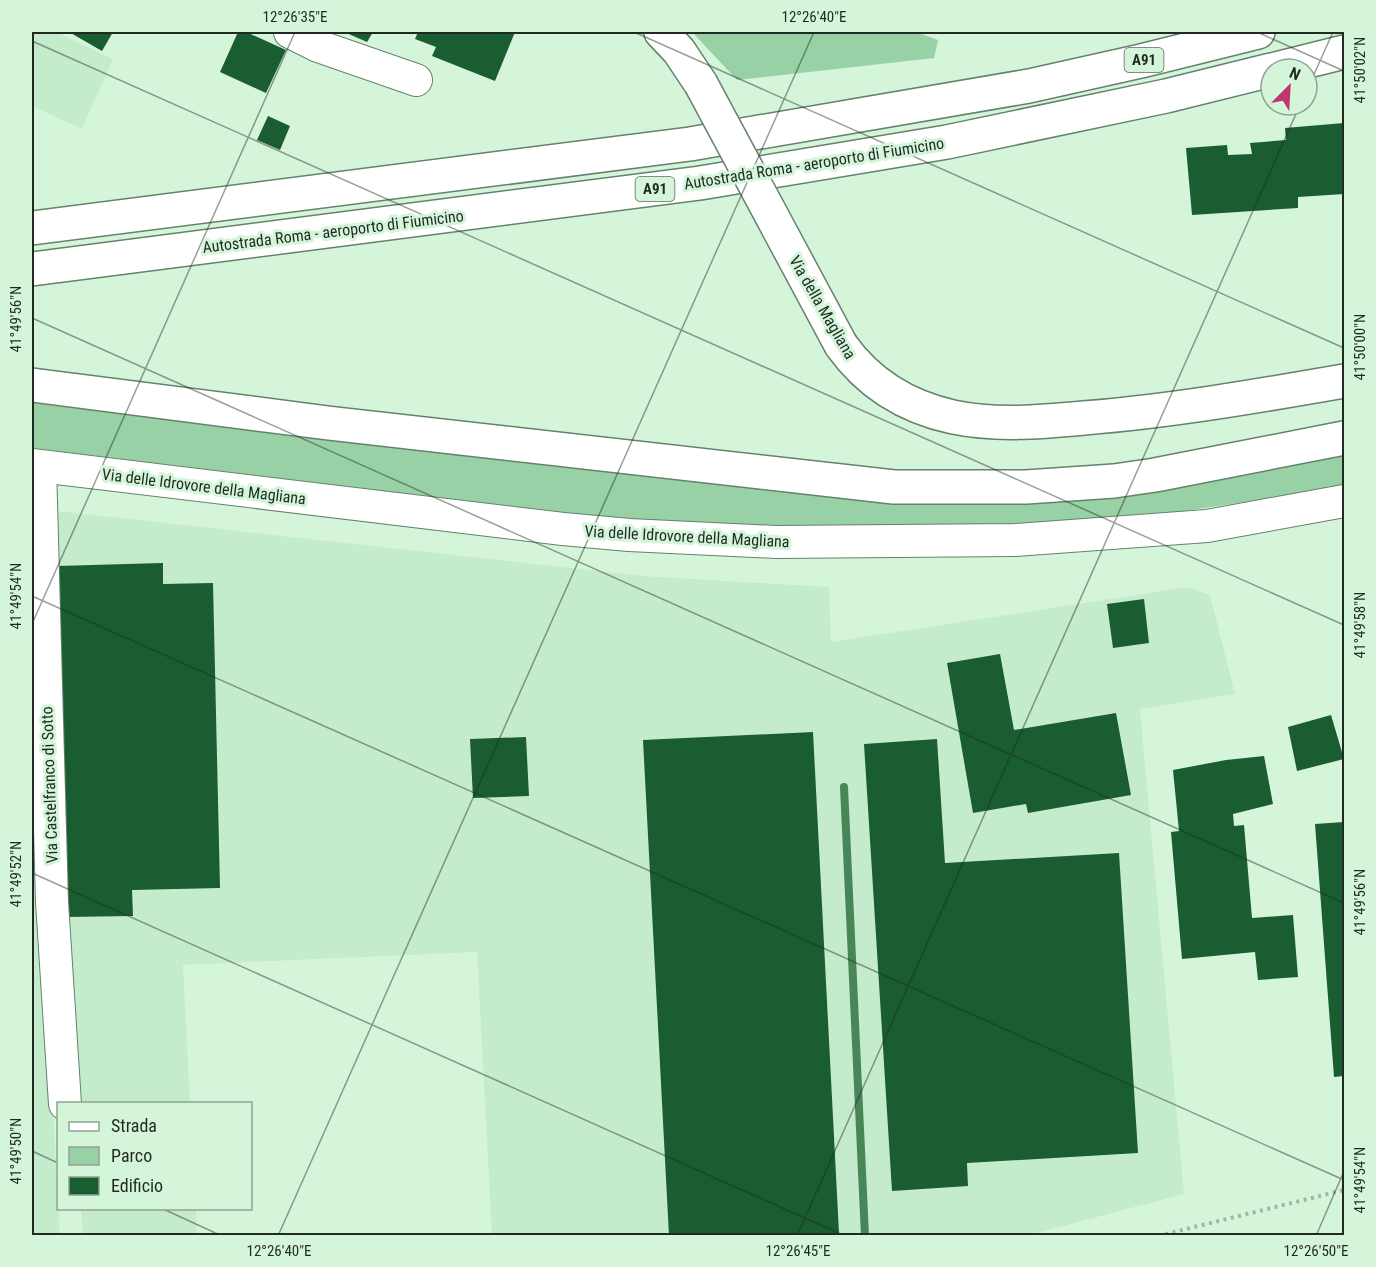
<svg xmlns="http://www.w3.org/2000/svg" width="1376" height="1267" font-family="'Roboto Condensed',sans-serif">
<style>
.built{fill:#c5ebcd}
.green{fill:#98d1a5}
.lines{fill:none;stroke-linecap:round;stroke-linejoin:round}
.stream{stroke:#488659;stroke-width:8}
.building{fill:#1a5d31}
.minor-casing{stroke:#65826b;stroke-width:34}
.major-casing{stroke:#65826b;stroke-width:36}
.highway-casing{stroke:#65826b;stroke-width:36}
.path{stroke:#9db7a2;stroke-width:4;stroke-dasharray:3 4.5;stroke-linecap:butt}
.minor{stroke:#fff;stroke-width:32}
.major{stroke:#fff;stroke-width:33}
.highway{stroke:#fff;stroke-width:33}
.major-bridge-casing{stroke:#65826b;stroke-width:36;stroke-linecap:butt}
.major-bridge{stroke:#fff;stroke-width:33}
.ticks{fill:none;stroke:#1f2b22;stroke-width:1.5;stroke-opacity:0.45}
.labels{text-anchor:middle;stroke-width:6;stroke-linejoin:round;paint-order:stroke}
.shield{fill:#d5f5db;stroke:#56685a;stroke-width:1.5}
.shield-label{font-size:15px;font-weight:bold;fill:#1f2b22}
.street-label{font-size:16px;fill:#1f2b22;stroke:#d5f5db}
.neatline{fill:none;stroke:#1f2b22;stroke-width:2}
.ticks-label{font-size:15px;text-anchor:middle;fill:#1f2b22}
</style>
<rect width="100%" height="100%" fill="#d5f5db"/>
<path class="built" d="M32,32H56L113,59L82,129L32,106Z
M57,511L642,576L829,587L831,642L1188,587L1210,595L1235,694L1140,709L1184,1194L1029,1235H492L477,952L183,965L190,1103H76L65,917Z
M32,674L58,1208L60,1235H32Z
M81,1209H196L197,1235H83Z"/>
<path class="green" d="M692,32H916L938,40L934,58L737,80Z
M32,400L1103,493L1217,480L1344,453V487L1118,521L1005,527H745L594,517L32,448Z"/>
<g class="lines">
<path class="stream" d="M844,787L865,1236"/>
</g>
<path class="building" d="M69,32H113L102,51Z
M238,32H246L286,50L266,93L220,72Z
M344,32H373L367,42Z
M418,32H515L495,81L432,56L436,47L415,39Z
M268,116L290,126L280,150L257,140Z
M1344,123V194L1298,197V208L1192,215L1186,148L1227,145L1228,155L1252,154L1250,143L1286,140L1285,128Z
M163,563V584L213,583L220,888L132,890L133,916L65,917L57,566Z
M1144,599L1149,643L1113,648L1107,604Z
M1000,654L1014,730L1116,713L1131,795L1028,813L1026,804L973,813L947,663Z
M1331,715L1344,759L1297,771L1288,727Z
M813,732L839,1233L782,1236H669L643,740Z
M526,737L529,796L473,798L470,739Z
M937,739L945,863L1119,853L1138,1153L967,1163L968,1186L892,1191L864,744Z
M1264,756L1273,804L1233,814L1234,826L1244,825L1252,918L1293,915L1298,977L1258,980L1255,952L1182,959L1171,832L1179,831L1173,770L1226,760Z
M1344,822V1076L1334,1077L1315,824Z"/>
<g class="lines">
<g class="minor-casing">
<path id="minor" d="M290,32L318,46L416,80
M32,465L563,529L629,535L776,542L1015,540L1207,526L1344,501
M40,466L52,902L65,1104"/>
</g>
<g class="major-casing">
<path id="major" d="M661,32L679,51L701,84
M841,345C868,383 907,407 953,417C996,426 1040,422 1084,418C1171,411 1258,396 1344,381"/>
</g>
<g class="highway-casing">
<path id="highway" d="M1276,69L1344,52
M32,228L690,144L1029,86L1141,61L1258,32
M32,269L700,183L947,142L1166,96L1271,70
M32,385L328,423L894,487H1026L1114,481L1155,475L1344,438"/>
</g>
<path class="path" d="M1158,1236L1344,1190"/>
<use href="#minor" class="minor"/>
<use href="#major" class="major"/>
<use href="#highway" class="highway"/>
<g class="major-bridge-casing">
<path id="major-bridge" d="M701,84L841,345"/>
</g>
<use href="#major-bridge" class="major-bridge"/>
</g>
<path class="ticks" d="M634,32L1344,348M1257,32L1344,71M32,41L1344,625M1307,90L1333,32M32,318L1344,903M32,596L1344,1180M32,624L295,32M32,873L845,1236M32,1151L58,1163M161,1208L222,1236M278,1236L814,32M797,1236L1300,105M1316,1236L1344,1171"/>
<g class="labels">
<g class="shield">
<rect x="1124.5" y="48" width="39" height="24" rx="4.5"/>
<rect x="635.5" y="177" width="39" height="24" rx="4.5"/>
</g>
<g class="shield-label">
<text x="1144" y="65">A91</text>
<text x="655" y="194">A91</text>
</g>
<g class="street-label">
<text transform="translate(814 163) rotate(-9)" y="6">Autostrada Roma - aeroporto di Fiumicino</text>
<text transform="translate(333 231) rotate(-7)" y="6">Autostrada Roma - aeroporto di Fiumicino</text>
<text transform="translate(823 307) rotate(60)" y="6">Via della Magliana</text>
<text transform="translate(204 486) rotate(7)" y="6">Via delle Idrovore della Magliana</text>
<text transform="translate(687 536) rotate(3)" y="6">Via delle Idrovore della Magliana</text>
<text transform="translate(49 785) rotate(-92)" y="6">Via Castelfranco di Sotto</text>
</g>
</g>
<rect width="1376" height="1267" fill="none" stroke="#d5f5db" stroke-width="66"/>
<rect x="57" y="1102" width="195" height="108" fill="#d5f5db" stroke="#8ca491" stroke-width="1.5"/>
<rect x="69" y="1122" width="30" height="9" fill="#ffffff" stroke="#8ca491" stroke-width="1.5"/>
<text x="111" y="1132" font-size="18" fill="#1f2b22">Strada</text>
<rect x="69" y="1147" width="30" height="18" fill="#98d1a5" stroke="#8ca491" stroke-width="1.5"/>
<text x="111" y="1162" font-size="18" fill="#1f2b22">Parco</text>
<rect x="69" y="1177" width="30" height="18" fill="#1a5d31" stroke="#8ca491" stroke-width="1.5"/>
<text x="111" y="1192" font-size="18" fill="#1f2b22">Edificio</text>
<g transform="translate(1289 87) rotate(24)"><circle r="28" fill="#d5f5db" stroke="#8ca491" stroke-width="1.5"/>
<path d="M0-4.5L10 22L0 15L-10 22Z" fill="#c0356c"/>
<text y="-9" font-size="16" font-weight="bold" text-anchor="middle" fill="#1f2b22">N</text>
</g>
<rect x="33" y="33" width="1310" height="1201" class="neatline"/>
<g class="ticks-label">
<text x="295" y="22">12°26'35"E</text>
<text x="814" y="22">12°26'40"E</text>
<text transform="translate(1360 70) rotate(-90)" y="5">41°50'02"N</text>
<text transform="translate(16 319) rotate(-90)" y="5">41°49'56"N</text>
<text transform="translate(1360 347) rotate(-90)" y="5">41°50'00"N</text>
<text transform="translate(16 596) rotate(-90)" y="5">41°49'54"N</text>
<text transform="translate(1360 625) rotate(-90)" y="5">41°49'58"N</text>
<text transform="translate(16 874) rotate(-90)" y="5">41°49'52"N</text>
<text transform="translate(1360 902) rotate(-90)" y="5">41°49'56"N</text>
<text transform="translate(16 1151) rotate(-90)" y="5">41°49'50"N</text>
<text transform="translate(1360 1180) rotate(-90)" y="5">41°49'54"N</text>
<text x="279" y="1256">12°26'40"E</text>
<text x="798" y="1256">12°26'45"E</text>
<text x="1316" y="1256">12°26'50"E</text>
</g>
</svg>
